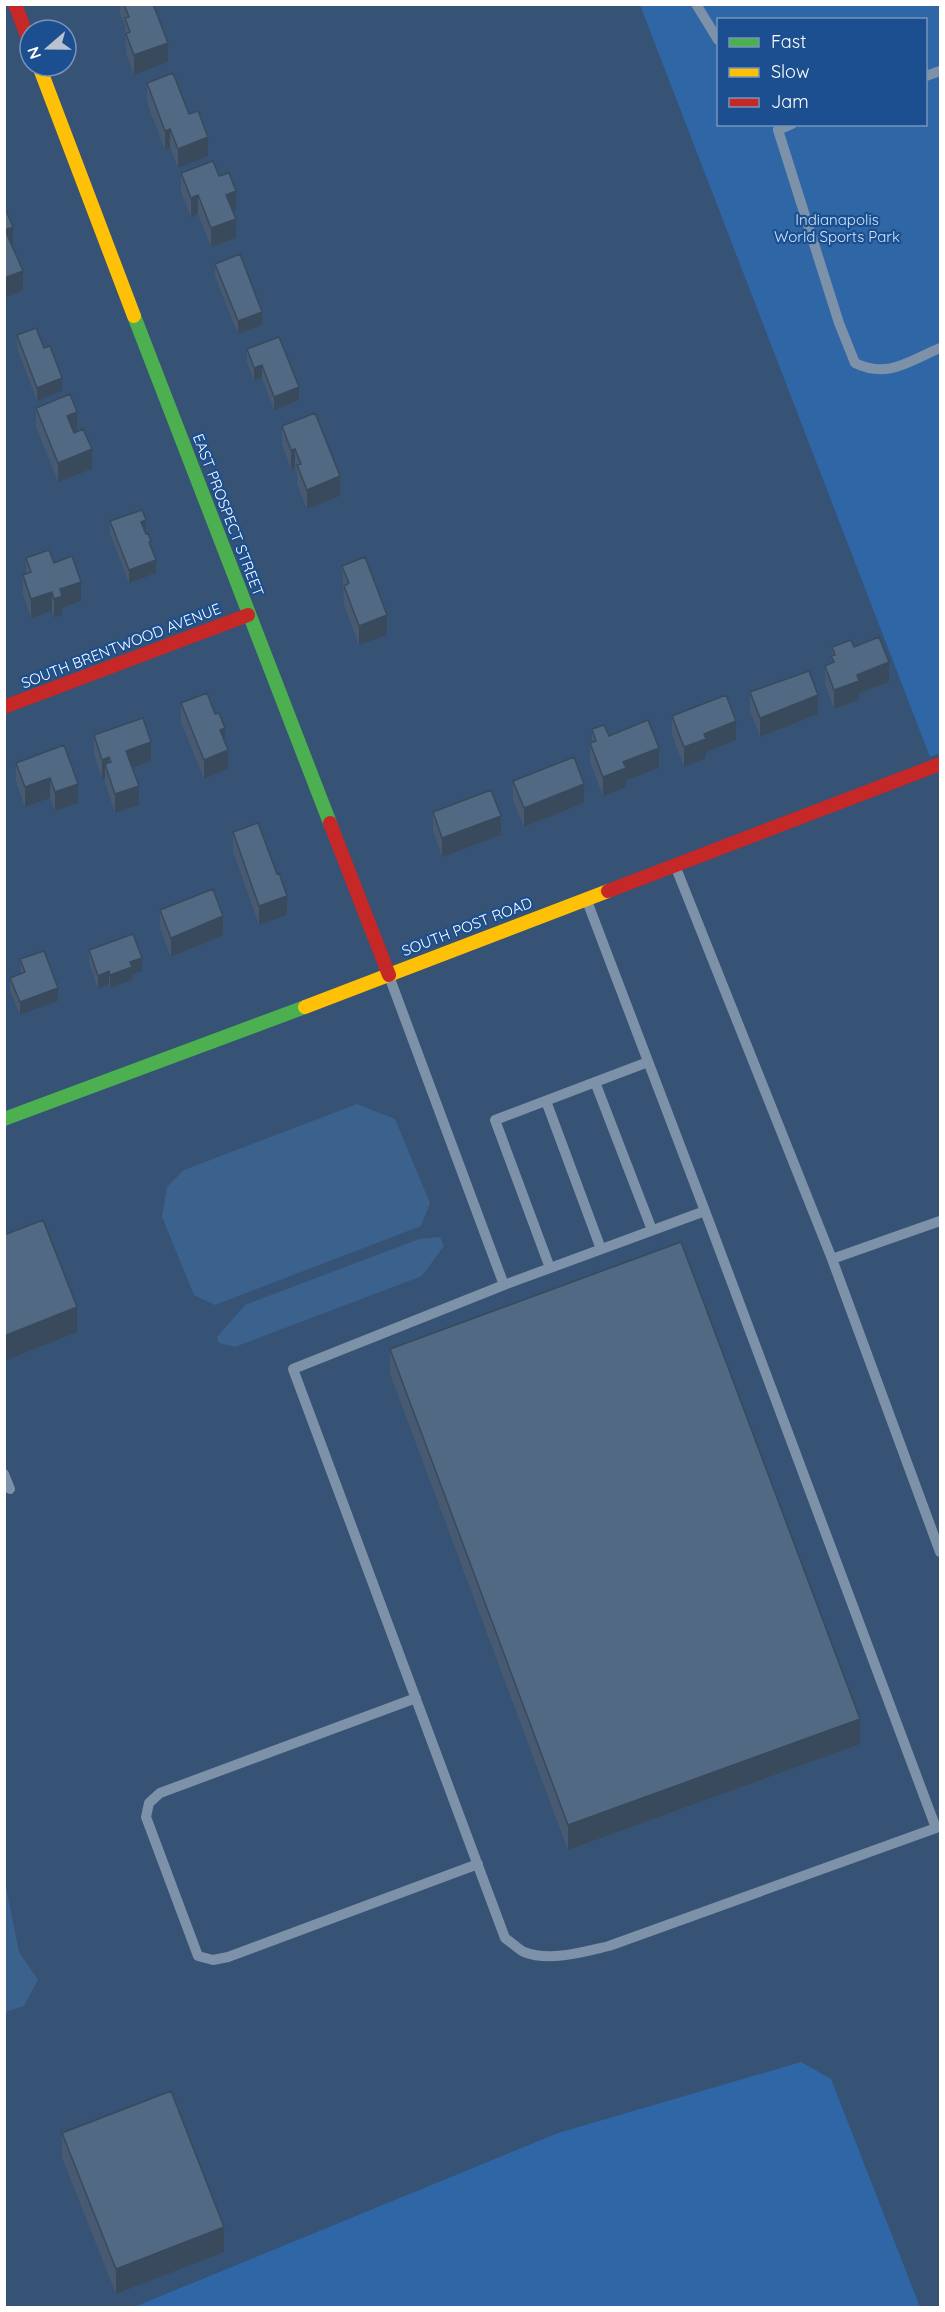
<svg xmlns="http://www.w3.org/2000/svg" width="945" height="2312" font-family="Quicksand,sans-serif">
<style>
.green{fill:#2f66a5;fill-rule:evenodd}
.water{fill:#3b618d}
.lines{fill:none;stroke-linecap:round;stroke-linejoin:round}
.lane{stroke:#7d92a8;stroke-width:10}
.fast{stroke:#4caf50;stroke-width:14}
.slow{stroke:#ffc107;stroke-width:14}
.jam{stroke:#c62828;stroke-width:14}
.wall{fill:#475a72}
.shaded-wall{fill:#394a5c}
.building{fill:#526984;stroke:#394a5c;stroke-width:1.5}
.labels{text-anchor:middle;stroke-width:4.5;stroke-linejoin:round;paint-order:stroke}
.park-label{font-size:15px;fill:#cfe3fa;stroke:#1b4f8f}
.street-label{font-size:15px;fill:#fff;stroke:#1b4f8f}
</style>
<rect width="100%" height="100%" fill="#365274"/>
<path class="green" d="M640,5H940V753L930,757ZM718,20H926V124H718Z
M801,2062L831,2079L920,2307H134L558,2133Z"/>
<path class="water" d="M357,1104L395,1119L430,1203L421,1226L215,1305L194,1295L162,1217L167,1187L184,1170Z
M440,1237L444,1246L422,1276L235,1347L219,1343L217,1337L245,1305L419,1239Z
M4,1876L19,1952L38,1980L24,2006L5,2012Z"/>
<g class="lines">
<path class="lane" d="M696,4L718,40
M926,76L940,71
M792,124L778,130L839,323L855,363C888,379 909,361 940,348
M676,868L832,1259L940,1552
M389,976L504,1285L705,1211L587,901
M595,1082L652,1230
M546,1101L601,1249
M832,1259L940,1221
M550,1268L495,1120L648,1062
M504,1285L293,1369L505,1938C511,1942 518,1949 524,1952C550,1962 583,1952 609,1946L936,1828L705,1211
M4,1474L10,1489
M416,1698L160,1793L149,1803L146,1817L198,1956L213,1960L228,1957L478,1864"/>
<path class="fast" d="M134,316L330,823
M4,1119L305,1007"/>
<path class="slow" d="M39,66L134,316
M305,1007L608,891"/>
<path class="jam" d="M15,4L30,44
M4,707L248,615
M330,823L389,975
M608,891L940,764"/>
</g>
<path class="wall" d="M120,4H153L168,62L134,75L126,53L125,25L120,14Z
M147,83L189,114L208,156L178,168L170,148L165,150L147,103Z
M181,173L236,210L233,211L236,238L211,247L198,214L191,217L181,192Z
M215,264L262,325L238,334L215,277Z
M17,335L44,348L62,391L37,401L17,348Z
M247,349L299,400L274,410L262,378L254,381L247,362Z
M36,408L77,431L74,432L92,469L58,482L36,427Z
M282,426L340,496L307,509L297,484V474L295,468L291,469L282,445Z
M110,521L146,533L145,534L151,547L156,573L129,583L110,534Z
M26,558L54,563L81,601L62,608V615L54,618L52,611L31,618L23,594V575L26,574Z
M342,566L387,635L359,645L344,605Z
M832,647H854L889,682L859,693V700L834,709L825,685V666L831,663Z
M750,692L818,714L760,737L750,711Z
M181,703L225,743L228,769L204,779L181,722Z
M672,716L736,740L706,752V758L684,767L672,735Z
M592,729L609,736L659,768L626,780V787L603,796L590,762V743L592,742Z
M94,735L151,761L132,768L139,805L115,813L105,783V778L102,779L94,754Z
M64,745L78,803L55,811L50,798L25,807L16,782V763Z
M513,781L584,803L524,827L513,800Z
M433,812L501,835L442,857L433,831Z
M233,832L287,915L259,925L233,851Z
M160,910L223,935L171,957L160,929Z
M89,950L142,971L132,975V980L110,988L109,984L98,989L89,963Z
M20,959L58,1001L20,1015L10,991V978L21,974Z
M390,1349L860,1744L568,1850L390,1374Z
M62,2133L224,2252L116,2294L62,2158Z"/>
<path class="shaded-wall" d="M168,43V62L134,75V55Z
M170,129V148L165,150V131Z
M208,137V156L178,168V149Z
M236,191V210L226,214V195Z
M198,195V214L191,217V198Z
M236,219V238L211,247V228Z
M13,227V246L5,249V230Z
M23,271V290L4,298V278Z
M262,312V325L238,334V321Z
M262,365V378L254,381V368Z
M62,378V391L37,401V388Z
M299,387V400L274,410V397Z
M77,412V431L67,435V416Z
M92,449V469L58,482V463Z
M295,449V468L291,469V450Z
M340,476V496L307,509V490Z
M146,520V533L141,535V522Z
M156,560V573L129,583V570Z
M81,582V601L62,608V615L54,618V599L60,589Z
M52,592V611L31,618V599Z
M387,615V635L359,645V626Z
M889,662V682L859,693V700L834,709V690L857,675Z
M818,695V714L760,737V718Z
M736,721V740L706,752V758L684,767V747L704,734Z
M225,728V747L220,730Z
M151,742V761L126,770V751Z
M659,748V768L626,780V787L603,796V777L623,762Z
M228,750V769L204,779V760Z
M109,757V776L105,764V778L102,779V760Z
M50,778V798L25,807V787Z
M78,784V803L55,811V792Z
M584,784V803L524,827V808Z
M139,786V805L115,813V794Z
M501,816V835L442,857V838Z
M287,896V915L259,925V906Z
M223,916V935L171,957V938Z
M142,958V971L132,975V980L110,988V975L130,962Z
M109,971V984L98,989V976Z
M58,988V1001L20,1015V1002Z
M77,1307V1332L4,1361V1336Z
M860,1719V1744L568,1850V1825Z
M224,2227V2252L116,2294V2269Z"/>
<path class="building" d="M124,4H153L168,43L134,55L126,34L130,32L125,18L129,17Z
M173,73L189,114L198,111L208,137L178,149L170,129L165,131L147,83Z
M213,161L219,176L229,173L236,191L226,195L236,219L211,228L198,195L191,198L181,173Z
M4,206L13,227L5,230L23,271L4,278Z
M240,254L262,312L238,321L215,264Z
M36,328L44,348L50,346L62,378L37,388L17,335Z
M279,337L299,387L274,397L262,365L254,368L247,349Z
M70,394L77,412L67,416L74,433L83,429L92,449L58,463L36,408Z
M315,413L340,476L307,490L297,465L301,464L295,449L291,450L282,426Z
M142,510L146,520L141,522L146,534L148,533L151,541L149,542L156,560L129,570L110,521Z
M49,550L54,563L72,556L81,582L60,589L62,596L54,599L52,592L31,599L23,575L31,572L26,558Z
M365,557L387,615L359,626L344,586L349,583L342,566Z
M879,637L889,662L857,675L859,681L834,690L825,666L834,662L831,656L835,655L832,647L851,640L854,647Z
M809,671L818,695L760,718L750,692Z
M207,693L215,714L219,713L225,728L220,730L228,750L204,760L181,703Z
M726,695L736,721L704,734L706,739L684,747L672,716Z
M143,718L151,742L126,751L139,786L115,794L105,764L111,762L109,757L102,760L94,735Z
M648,720L659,748L623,762L626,768L603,777L590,743L596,741L592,729L604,725L609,736Z
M64,745L78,784L55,792L50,778L25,787L16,763Z
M574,757L584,784L524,808L513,781Z
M491,790L501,816L442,838L433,812Z
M258,823L277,874L279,873L287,896L259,906L233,832Z
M213,889L223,916L171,938L160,910Z
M133,934L142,958L130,962L132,967L110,975L109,971L98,976L89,950Z
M44,951L58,988L20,1002L10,978L25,972L20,959Z
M43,1220L77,1307L4,1336V1235Z
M681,1242L860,1719L568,1825L390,1349Z
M171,2091L224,2227L116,2269L62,2133Z"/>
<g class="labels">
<g class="park-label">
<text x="837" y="225">Indianapolis<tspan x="837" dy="17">World Sports Park</tspan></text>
</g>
<g class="street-label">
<text transform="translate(228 515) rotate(69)" y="5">EAST PROSPECT STREET</text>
<text transform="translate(121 646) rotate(-21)" y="5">SOUTH BRENTWOOD AVENUE</text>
<text transform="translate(467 927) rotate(-21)" y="5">SOUTH POST ROAD</text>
</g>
</g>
<rect width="945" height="2312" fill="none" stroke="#ffffff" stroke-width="12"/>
<rect x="717" y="18" width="210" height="108" fill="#1b4f8f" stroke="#7695bc" stroke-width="1.5"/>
<rect x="729" y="38" width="30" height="9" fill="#4caf50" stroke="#7695bc" stroke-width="1.5"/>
<text x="771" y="48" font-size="18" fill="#ffffff">Fast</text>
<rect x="729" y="68" width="30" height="9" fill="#ffc107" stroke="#7695bc" stroke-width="1.5"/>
<text x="771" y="78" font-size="18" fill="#ffffff">Slow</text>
<rect x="729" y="98" width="30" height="9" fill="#c62828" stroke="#7695bc" stroke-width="1.5"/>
<text x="771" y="108" font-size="18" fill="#ffffff">Jam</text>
<g transform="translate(48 48) rotate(250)"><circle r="28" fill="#1b4f8f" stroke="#7695bc" stroke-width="1.5"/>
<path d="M0-4.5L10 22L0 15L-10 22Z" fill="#b9c2ce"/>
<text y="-9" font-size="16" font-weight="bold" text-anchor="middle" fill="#ffffff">N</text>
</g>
</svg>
